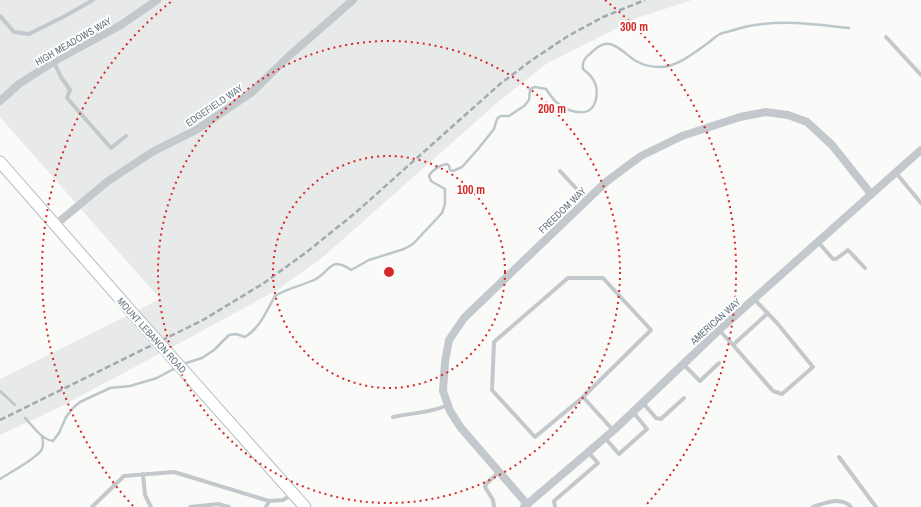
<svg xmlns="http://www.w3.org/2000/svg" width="921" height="507" font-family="'Archivo Narrow',sans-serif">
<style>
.built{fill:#e8e9e9}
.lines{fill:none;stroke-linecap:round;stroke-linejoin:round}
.stream{stroke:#bbc7cb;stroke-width:2.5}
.secondary-casing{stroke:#b3babf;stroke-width:13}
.lane{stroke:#c3c8cc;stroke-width:4}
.street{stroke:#c3c8cc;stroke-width:8}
.secondary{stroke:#fff;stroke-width:11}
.rail{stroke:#a2aab0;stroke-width:2.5;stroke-dasharray:6 3;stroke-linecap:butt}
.secondary-bridge-casing{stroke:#b3babf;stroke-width:13;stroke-linecap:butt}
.secondary-bridge{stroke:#fff;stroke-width:11}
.ring{fill:none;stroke:#d62828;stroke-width:2;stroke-dasharray:2 4}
.labels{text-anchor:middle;stroke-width:4;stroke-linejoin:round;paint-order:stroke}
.street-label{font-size:10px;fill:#657683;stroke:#fff}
.centre{fill:#d62828;stroke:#fff;stroke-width:2}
.ring-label{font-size:12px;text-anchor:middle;font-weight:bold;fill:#d62828;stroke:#fff;stroke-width:4;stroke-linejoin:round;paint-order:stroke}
</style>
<rect width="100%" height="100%" fill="#fafaf8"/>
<path class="built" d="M0,0H692L637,18L546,64L498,102L323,257L277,290L200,332L60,407L0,435V379L160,299L0,117Z"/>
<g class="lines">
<path class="stream" d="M183,364L202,358L214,350L229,335L236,334L245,337C260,328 267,310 275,296C285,289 304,285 316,279C323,276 329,265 336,264C342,264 347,267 351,270L369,260L404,249L413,244L442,213L445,204V189L431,181L429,176C432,170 440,165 447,164L449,166L450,170L453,171L462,167L478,149L494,129L497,119L499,117L501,116H509L524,106L529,100L530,89L535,87L546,89C549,93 552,98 556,102C560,105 564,108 569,110C581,114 593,114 596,99C597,94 597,88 595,83C593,77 588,73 583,69C582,62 584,58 590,54C594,50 598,45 605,44C616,42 627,56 636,61C643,65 652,67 660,67C677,67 694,53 708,43C712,40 716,36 720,34C725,32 732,31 737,29C776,18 810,24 849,28
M0,391L15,405
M25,418C33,426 41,439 53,441L59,433L66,417L74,407L80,402L110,388L130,386L157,378L177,367
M0,479C9,473 38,458 42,449C44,444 43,441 42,436"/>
<g class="secondary-casing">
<path id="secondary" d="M0,162L129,309
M200,389L305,507"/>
</g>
<path class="lane" d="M0,16L14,32L29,34L65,16L93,0
M886,37L921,75
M54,62L61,77L70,90L67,98L111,148L126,136
M560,171L587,200
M896,173L921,203
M818,242L833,259H836L848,250L865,268
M719,330L733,345L768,313
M733,345L773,391L782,394L813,367L777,323L754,299
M683,364L700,381L719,363
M583,397L651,330L603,278H568L494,342L492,390L535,437L583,397L613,430
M643,403L656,418L661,419L684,398
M393,417C411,413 431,413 448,405
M605,438L619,454L647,429L633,412
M839,457L876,507
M143,474L145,495L151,507
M92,507L124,476L174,472L269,501L283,500L293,494
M190,507L218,504L229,507
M266,507L269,501
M494,507L493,500L485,487L486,484L499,472
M555,507L554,501L598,463L588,452
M813,507C824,503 841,496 851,507"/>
<path class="street" d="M0,101L19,84L58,59L121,25L157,0
M55,225L108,181L154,151L196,130L251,93L289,56L353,0
M527,504L461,428L450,411L443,391L445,362L449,340L464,318L587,200L606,182L626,167L641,156L682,136L740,117L766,112L788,115L807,122L832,145L871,194
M524,507L614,430L719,330L921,150"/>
<use href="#secondary" class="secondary"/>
<path class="rail" d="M0,420L203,320L264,283L308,251L354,214L500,84L532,60L568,36L603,17L645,0"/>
<g class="secondary-bridge-casing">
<path id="secondary-bridge" d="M129,309L200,389"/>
</g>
<use href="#secondary-bridge" class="secondary-bridge"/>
</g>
<g class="ring">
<circle cx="389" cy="272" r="116"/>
<circle cx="389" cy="272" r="231"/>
<path d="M133 506A347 347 0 0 1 173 0M605 0A347 347 0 0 1 645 506"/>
</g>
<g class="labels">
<g class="street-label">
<text transform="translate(73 41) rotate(-30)" y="4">HIGH MEADOWS WAY</text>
<text transform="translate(214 105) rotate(-34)" y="4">EDGEFIELD WAY</text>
<text transform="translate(562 210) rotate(-44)" y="4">FREEDOM WAY</text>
<text transform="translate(715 321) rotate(-42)" y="4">AMERICAN WAY</text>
<text transform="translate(152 335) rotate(48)" y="4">MOUNT LEBANON ROAD</text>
</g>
</g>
<circle cx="389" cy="272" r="6" class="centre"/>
<g class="ring-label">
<text x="634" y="31">300 m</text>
<text x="552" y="113">200 m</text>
<text x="471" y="194">100 m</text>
</g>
</svg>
